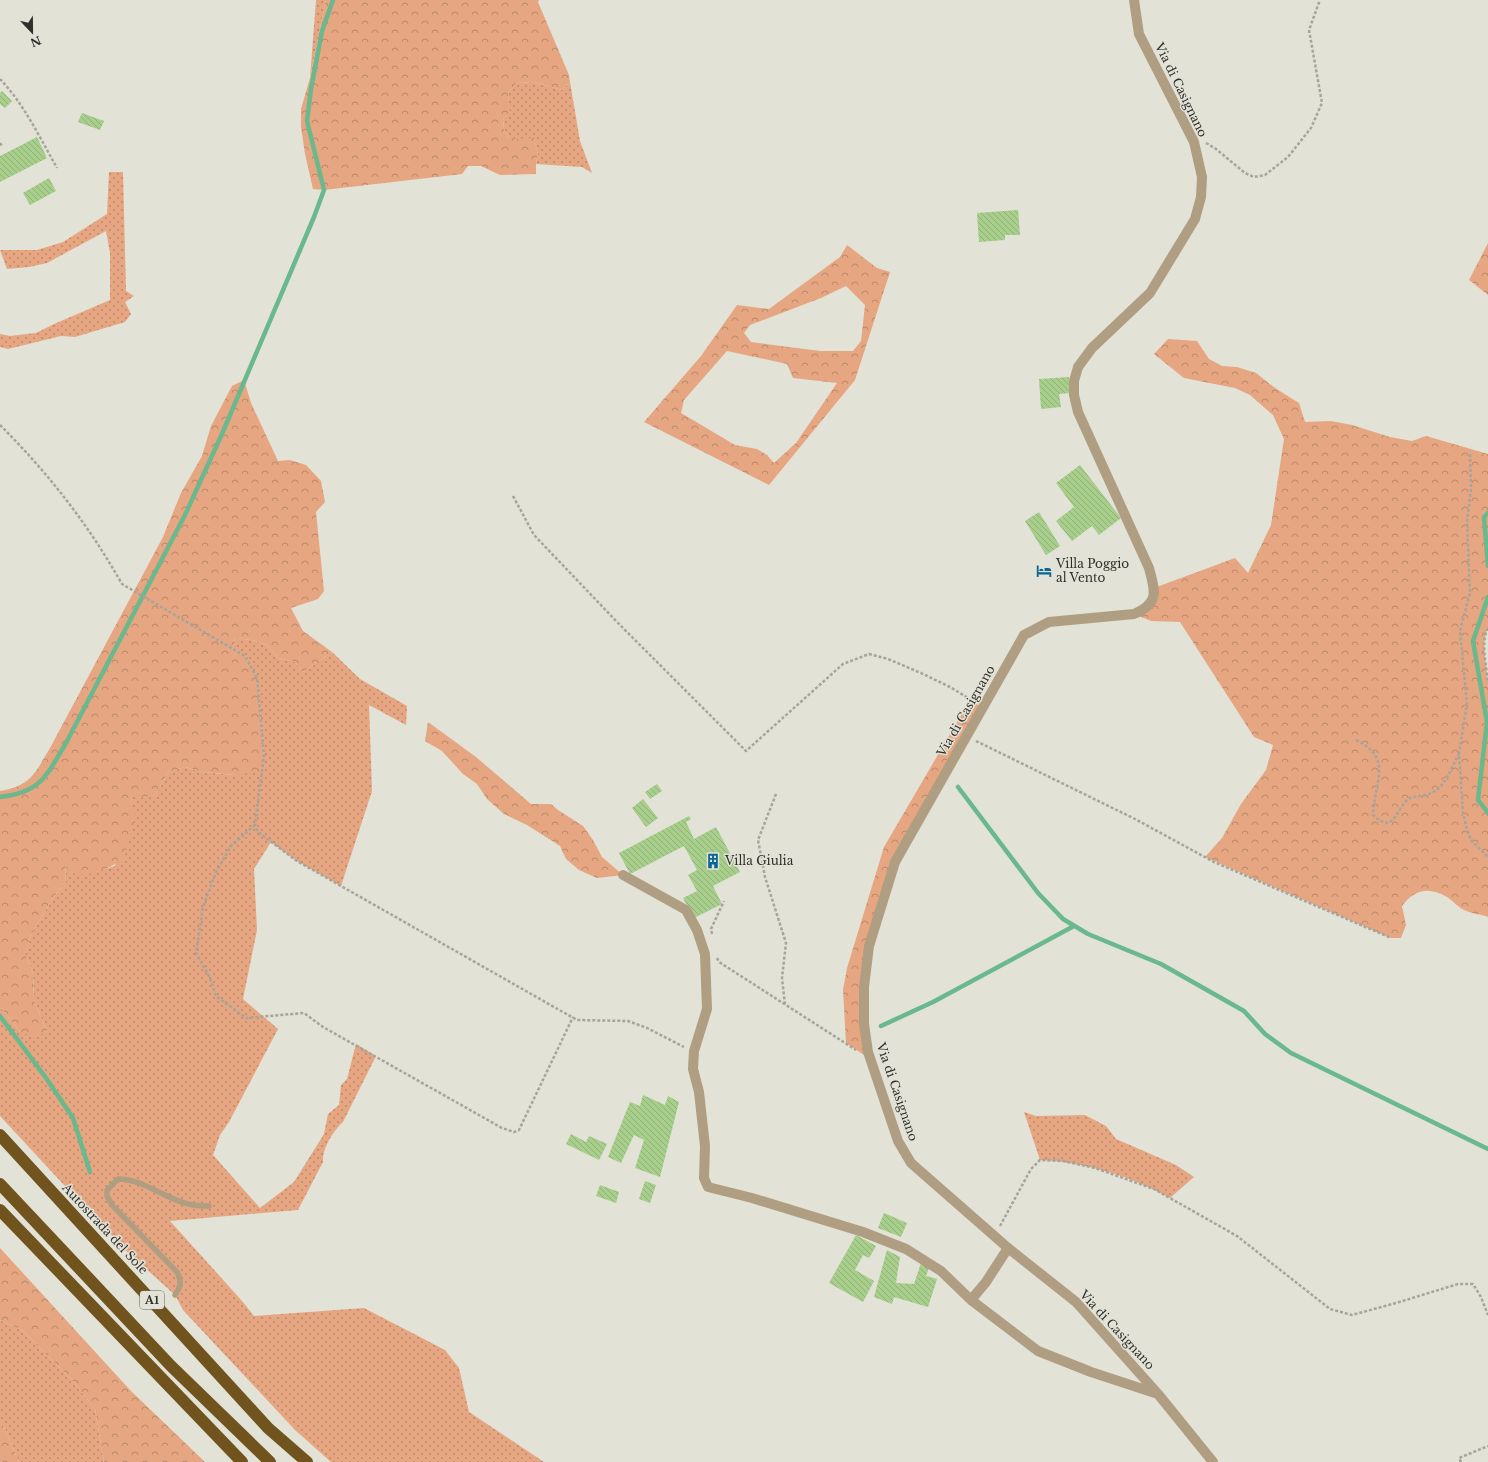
<svg xmlns="http://www.w3.org/2000/svg" width="1488" height="1462" font-family="'Libre Baskerville',serif">
<style>
.grass{fill:url(#grass-dots)}
.forest{fill:url(#forest-crowns);fill-rule:evenodd}
.lines{fill:none;stroke-linecap:round;stroke-linejoin:round}
.stream{stroke:#69b88e;stroke-width:4.5}
.building{fill:url(#building-back-hatch)}
.path{stroke:#a5a59c;stroke-width:2.5;stroke-dasharray:3 2;stroke-linecap:butt}
.lane{stroke:#b09e82;stroke-width:5.5}
.street{stroke:#b09e82;stroke-width:10}
.highway{stroke:#70531d;stroke-width:12}
.labels{text-anchor:middle;stroke-width:3;stroke-linejoin:round;paint-order:stroke}
.shield{fill:#e2e2d7;stroke:#65655f;stroke-width:1}
.shield-label{font-size:11px;font-weight:bold;fill:#302f2b}
.street-label{font-size:12px;fill:#302f2b;stroke:#e2e2d7}
.poi-label{font-size:12px;fill:#302f2b;stroke:#e2e2d7;text-anchor:start}
</style>
<defs>
<pattern id="grass-dots" width="8" height="8" patternUnits="userSpaceOnUse"><rect width="8" height="8" fill="#e6a681"/><path d="M2 2h.1M6 6h.1" fill="none" stroke="#bb886a" stroke-width="1.8" stroke-linecap="round"/></pattern>
<pattern id="forest-crowns" width="20" height="18" patternUnits="userSpaceOnUse"><rect width="20" height="18" fill="#e6a681"/><path d="M2 6a3 3 0 1 1 6 0M12 15a3 3 0 1 1 6 0" fill="none" stroke="#bb886a"/></pattern>
<pattern id="building-back-hatch" width="6" height="6" patternUnits="userSpaceOnUse"><rect width="6" height="6" fill="#a7ce8b"/><path d="M-1 5l2 2M0 0l6 6M5-1l2 2" fill="none" stroke="#90b178"/></pattern>
</defs>
<rect width="100%" height="100%" fill="#e2e2d7"/>
<path class="grass" d="M316,0H326L310,78Z
M534,82L562,90L570,82L580,141L592,173L582,167L536,164L538,154L534,139H509L504,130L503,120L509,111L508,93L517,83Z
M109,172H123L126,291L134,296L125,302L131,314L125,322L75,337L61,336L8,349L0,347V334L10,336L36,333L54,324L110,300V253L106,231L47,263L29,267L7,269L0,250H37L63,242L107,214Z
M235,638L252,640L267,645L278,658L295,662L303,672L332,652L360,679L407,706L406,725L369,705L372,791L341,886L297,861L271,842L254,869L257,930L243,999L278,1029L229,1122L220,1135L213,1155L260,1208L294,1182L324,1134L328,1114L339,1105L341,1085L347,1079L356,1044L376,1056L343,1122C333,1131 322,1149 323,1162L298,1210L170,1221L243,1302L254,1316L364,1308L445,1350L459,1368L469,1412L544,1462H331L295,1430L183,1310L175,1295L122,1247L74,1193L64,1185L0,1116V1007L20,1032H47L34,1000L33,973L25,954L31,935L52,899L66,882L65,867L76,874L95,872L115,866L132,796L144,798L156,794L168,772L185,767L202,772L235,775L264,755L257,678L245,656L233,648Z
M1024,1112L1036,1116L1085,1115L1106,1126L1116,1139L1176,1165L1194,1177L1170,1198C1131,1176 1084,1162 1040,1160Z
M0,1320L22,1330L71,1379L95,1409L104,1462H19L5,1429L0,1423Z"/>
<path class="forest" d="M326,0H539L538,2L569,75L570,82L562,90L534,82L517,83L508,93L510,111L503,120L504,130L509,139L534,138L538,154L536,164V174L500,175L481,166H468L462,174L324,190L313,189L305,154L301,127V109L310,78Z
M1488,243V295L1469,280Z
M847,245L877,268L890,272L855,380L769,485L644,422L701,356L737,305L769,309L840,257ZM846,286L865,305L861,341L853,351H820L751,342L744,333L750,325L821,298ZM727,351L787,364L793,378L837,383L796,443L774,463L767,455L757,449L735,445L681,413L684,400Z
M1168,339L1197,341L1209,359L1222,366L1237,367L1256,373L1275,388L1299,403L1305,422L1331,421L1352,425L1390,437L1412,441L1426,436L1488,454V628C1480,643 1487,667 1488,683V917C1481,914 1472,914 1464,910C1458,907 1453,901 1447,897C1428,886 1414,890 1402,906L1406,925L1401,938H1391L1205,857L1222,838L1241,804L1266,770L1273,745L1254,737L1180,622L1151,621L1134,614L1146,609L1154,588L1235,558L1248,573L1271,525L1284,439L1273,415L1250,395L1235,388L1184,378L1154,354Z
M244,380L251,403L278,461L290,460L306,465L321,481L325,502L316,512L324,591L318,599L291,608L303,631L332,652L303,672L295,662L278,658L267,645L252,640L235,638L233,648L245,656L257,678L264,755L262,767L244,774L235,775L202,772L185,767L168,772L156,794L144,798L132,797L130,805L135,811L134,822L124,859C114,866 88,878 76,874C72,873 68,869 65,867L66,882L52,899L31,935L25,954L33,973L34,1000L47,1032L35,1037L20,1032L0,1007V791C31,786 35,773 50,748L163,537L181,493L202,456L211,426L232,386Z
M970,700L983,708L895,862L869,946L864,987L870,1059L846,1043L843,990L847,968L884,847Z
M428,722L476,757L531,804H551L558,810L583,826L593,840L602,857L623,875L597,878L579,870L566,859L560,846L527,825L504,814L487,799L477,784L463,774L442,751L425,741Z
M0,1248L131,1391L205,1462H104L95,1409L71,1379L22,1330L0,1320Z
M0,1423L5,1429L19,1462H0Z"/>
<g class="lines">
<path class="stream" d="M1488,513L1484,517L1488,566
M1488,597L1473,641L1487,722L1478,800L1488,813
M958,787L1038,893L1063,919L1088,934L1161,964L1244,1011L1265,1034L1291,1053L1488,1149
M0,797C42,792 46,776 66,743L185,515L222,434L314,217L324,190L307,121L311,89L322,31L333,0
M0,1016L46,1078L73,1118L90,1172
M881,1026L933,1002L1074,926"/>
</g>
<path class="building" d="M2,91L12,101L5,108L0,104V93Z
M82,113L104,121L100,130L78,122Z
M37,137L47,158L0,182V156Z
M49,178L56,191L30,205L23,193Z
M1018,210L1020,235H1005V240L979,242L977,213Z
M1069,377L1070,393L1059,394L1061,407L1041,409L1039,379Z
M1080,465L1121,518L1099,535L1092,526L1072,541L1056,521L1074,507L1056,483Z
M1039,512L1060,546L1046,555L1025,521Z
M657,784L662,791L650,799L645,792Z
M643,799L658,818L646,827L632,808Z
M689,816L691,819L686,822L694,839L716,827L740,872L713,886L722,904L694,918L683,898L697,891L688,875L697,870L684,846L630,874L619,853Z
M643,1095L665,1105L668,1096L679,1102L660,1177L635,1168L644,1140L634,1135L621,1163L608,1157L630,1102L640,1106Z
M571,1134L586,1142L589,1136L607,1144L599,1160L566,1144Z
M645,1181L656,1185L650,1203L639,1199Z
M600,1185L619,1192L616,1203L596,1196Z
M884,1213L907,1223L901,1237L878,1228Z
M856,1235L876,1246L869,1258L863,1255L855,1270L874,1281L863,1302L829,1283Z
M887,1250L900,1257L896,1283L914,1284L921,1263L929,1268L926,1276L937,1279L928,1307L894,1297L892,1304L874,1297Z"/>
<g class="lines">
<path class="path" d="M0,79C24,104 40,138 57,168
M0,143L2,146
M1206,143L1216,149L1245,173L1254,177L1265,175L1288,157L1311,128L1322,103L1309,30L1320,0
M0,425C49,474 88,524 122,584L245,656L257,678L264,755L255,825L258,832L297,861L577,1020L628,1021L647,1028L684,1047
M1470,454L1471,489L1467,522L1470,593L1460,631L1467,704L1459,753L1463,812L1467,830L1471,840L1488,857
M513,496L534,535L618,623L746,751L843,664L869,654L888,659L921,673L950,687L973,701
M1488,628C1480,643 1487,667 1488,683
M1356,740C1394,758 1374,783 1373,815C1393,834 1395,813 1406,801C1412,795 1419,797 1426,795C1445,790 1450,770 1459,754
M976,741L1135,819L1214,862L1391,938
M776,794L758,840L765,877L786,943L782,978L785,1005
M255,825L231,846L216,872L203,907L196,953L209,976L216,996L246,1018L304,1013L323,1027L502,1128L514,1132L519,1130L573,1017
M712,934L711,929L724,901
M717,958L719,962L856,1050
M1000,1226L1031,1169L1040,1160L1063,1161L1095,1168L1154,1189L1237,1236L1330,1309L1352,1315L1396,1303L1458,1284H1473L1481,1297L1488,1315
M1461,1462L1459,1458L1488,1446"/>
<path class="lane" d="M175,1295C181,1286 182,1282 177,1272L113,1206L107,1196V1190L118,1179C150,1179 171,1208 209,1206"/>
<path class="street" d="M1134,0L1139,34L1194,142L1202,177L1201,197L1195,219L1150,293L1092,348L1078,367L1074,381V395L1078,412L1149,568C1155,591 1160,603 1134,614L1049,622L1024,635L895,862L869,946L864,987V1024L868,1052L898,1141L911,1163L1008,1248L1076,1302L1158,1394L1213,1462
M623,875L686,910L697,930L705,954L707,1009L694,1051L693,1069L699,1092L705,1146L704,1178L708,1187L752,1198L863,1232L906,1249L941,1271L971,1300L1038,1351L1091,1372L1158,1394
M971,1300L986,1282L1008,1248"/>
<path class="highway" d="M0,1135L268,1428L307,1462
M0,1184L171,1366L270,1462
M0,1210L242,1462"/>
</g>
<defs>
<g id="hotel-bare" transform="scale(1.2)"><path d="M-6-4.5h1.5V1H6V5H4.5V3h-9V5H-6ZM-4 0a1.8 1.8 0 1 1 3.6 0ZM.5 0V-2.5h3Q6-2.5 6 0Z" fill="#0b6595" stroke="#e2e2d7" stroke-width="2.5" paint-order="stroke"/></g>
<g id="building-bare" transform="scale(1.2)"><path d="M-4-6H4V6H1V3H-1V6H-4ZM-2.5-4.3h1.7v1.8h-1.7ZM.8-4.3h1.7v1.8H.8ZM-2.5-1h1.7V.8h-1.7ZM.8-1h1.7V.8H.8Z" fill="#0b6595" stroke="#e2e2d7" stroke-width="2.5" paint-order="stroke"/></g>
</defs>
<g fill-rule="evenodd">
<use href="#hotel-bare" x="1044" y="571"/>
<use href="#building-bare" x="713" y="861"/>
</g>
<g class="labels">
<rect class="shield" x="140" y="1291" width="24" height="18" rx="3"/>
<g class="shield-label">
<text x="152" y="1304">A1</text>
</g>
<g class="street-label">
<text transform="translate(1181 90) rotate(64)" y="4">Via di Casignano</text>
<text transform="translate(966 711) rotate(-60)" y="4">Via di Casignano</text>
<text transform="translate(897 1092) rotate(71)" y="4">Via di Casignano</text>
<text transform="translate(105 1229) rotate(47)" y="4">Autostrada del Sole</text>
<text transform="translate(1117 1330) rotate(47)" y="4">Via di Casignano</text>
</g>
<g class="poi-label">
<text x="1056" y="568">Villa Poggio<tspan x="1056" dy="14">al Vento</tspan></text>
<text x="725" y="865">Villa Giulia</text>
</g>
</g>
<g transform="translate(32 32) rotate(158)" stroke="#e2e2d7" stroke-width="3" paint-order="stroke">
<path d="M0-3L7 15L0 10L-7 15Z" fill="#302f2b"/>
<text y="-6" font-size="11" font-weight="bold" text-anchor="middle" fill="#302f2b">N</text>
</g>
</svg>
